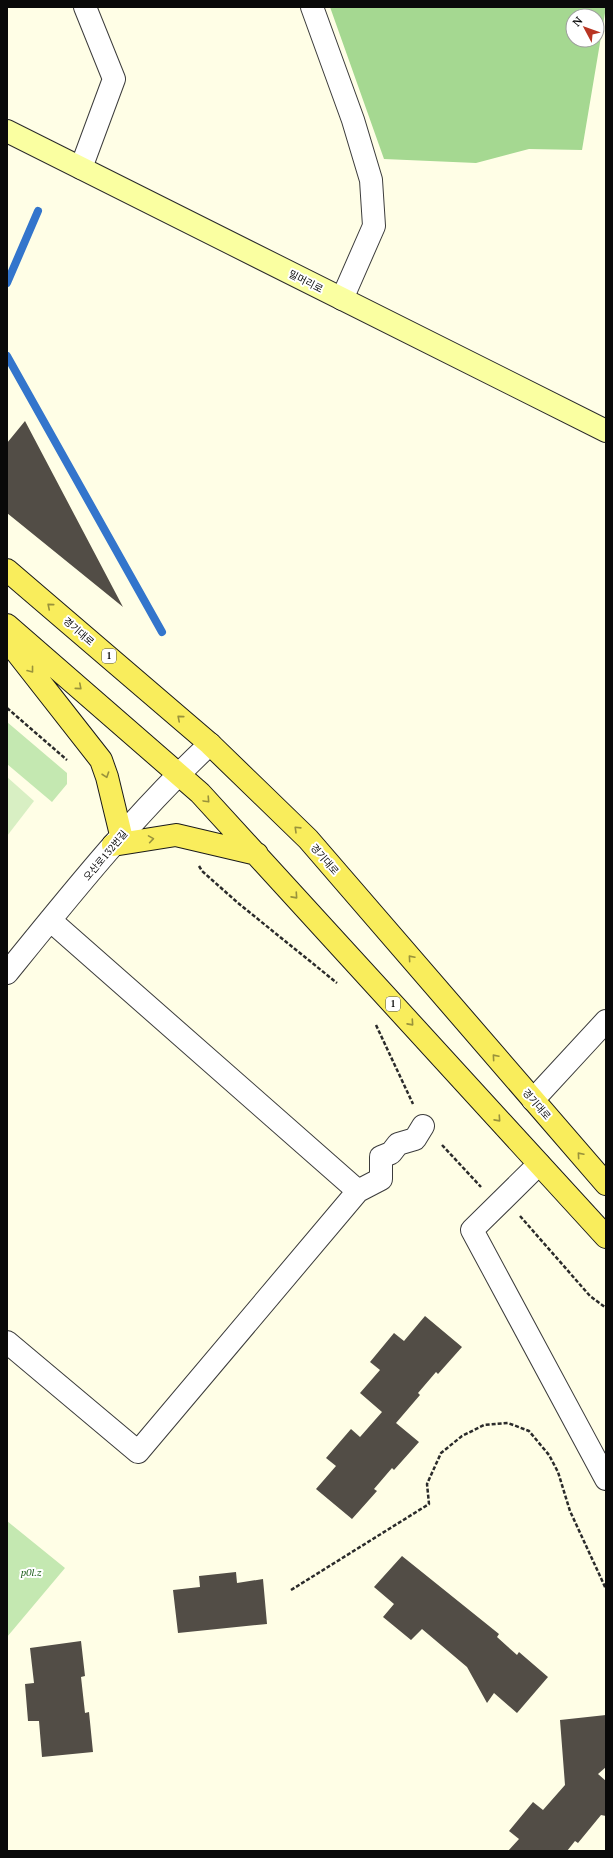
<svg xmlns="http://www.w3.org/2000/svg" width="613" height="1858" font-family="'PT Serif','Noto Sans KR',serif">
<style>
.green{fill:#c4e8b1}
.forest{fill:#a5d891;fill-rule:evenodd}
.pitch{fill:#d8efc3}
.lines{fill:none;stroke-linecap:round;stroke-linejoin:round}
.stream{stroke:#3375cc;stroke-width:8}
.building{fill:#524d46}
.street-casing{stroke:#3c3c3c;stroke-width:24}
.secondary-casing{stroke:#2b2b2b;stroke-width:24}
.primary-casing{stroke:#1a1a1a;stroke-width:24}
.path{stroke:#2b2b2b;stroke-width:2.5;stroke-dasharray:4 2;stroke-linecap:butt}
.street{stroke:#fff;stroke-width:22}
.secondary{stroke:#faffa1;stroke-width:22}
.primary{stroke:#f9ed5c;stroke-width:22}
.oneway{stroke:#99923b}
.labels{text-anchor:middle;stroke-width:4;stroke-linejoin:round;paint-order:stroke}
.shield{fill:#fff;stroke:#535353;stroke-width:1}
.shield-label{font-size:9px;font-weight:bold;fill:#090909}
.street-label{font-size:10px;fill:#090909;stroke:#fff}
.park-label{font-size:10px;font-style:italic;fill:#1e5f1b;stroke:#fff}
</style>
<rect width="100%" height="100%" fill="#fffee6"/>
<path class="green" d="M7,722L67,773V784L52,802L7,764Z
M7,1521L65,1568L7,1637Z"/>
<path class="forest" d="M330,7H606L582,150L529,149L476,163L384,159ZM573,16H597V40H573Z"/>
<path class="pitch" d="M7,777L34,801L7,836Z"/>
<g class="lines">
<path class="stream" d="M7,283L38,211
M7,356L162,632"/>
</g>
<path class="building" d="M25,421L123,607L7,513V443Z
M425,1316L462,1347L438,1374L436,1372L418,1393L420,1395L396,1423L419,1442L394,1470L392,1468L374,1489L377,1491L352,1519L316,1489L336,1466L326,1458L351,1429L360,1437L382,1412L360,1393L380,1370L370,1362L394,1333L404,1341Z
M402,1556L499,1634L497,1637L517,1655L519,1652L548,1677L517,1713L494,1693L487,1703L467,1667L422,1629L411,1640L383,1617L394,1604L374,1587Z
M236,1572L237,1583L263,1579L267,1624L178,1633L173,1590L200,1587L199,1576Z
M81,1641L85,1676L81,1677L85,1713L89,1712L93,1752L42,1757L39,1721H28L25,1684L34,1683L30,1648Z
M606,1715V1767L598,1774L606,1781V1816L601,1815L578,1843L575,1841L567,1851H508L519,1839L509,1831L533,1802L543,1810L565,1785L560,1720Z"/>
<g class="lines">
<g class="street-casing">
<path id="street" d="M312,7L353,120L371,180L374,226L342,299
M81,168L114,79L85,7
M7,973C71,894 135,814 210,744
M533,1100L606,1021
M539,1164L472,1230L606,1479
M358,1191L381,1179V1157L391,1153L398,1144L415,1139L423,1126
M7,1342L138,1452L358,1191L50,920"/>
</g>
<g class="secondary-casing">
<path id="secondary" d="M7,131L606,431"/>
</g>
<g class="primary-casing">
<path id="primary" d="M7,570L210,744L308,839L606,1184
M7,625L200,793L606,1237
M7,640L101,760L107,777L121,835
M113,845L176,835L257,854"/>
</g>
<path class="path" d="M7,708L67,760
M199,866L202,871L238,903L337,983
M376,1025L413,1104
M442,1145L481,1187
M520,1216L590,1296L606,1308
M291,1590L429,1504L427,1484L441,1453L462,1436L484,1425L508,1423L529,1431L549,1455L558,1472L570,1511L606,1589"/>
<use href="#street" class="street"/>
<use href="#secondary" class="secondary"/>
<use href="#primary" class="primary"/>
</g>
<defs><path id="oneway-chevron" d="M-2-3.5L2.5 0L-2 3.5" fill="none" stroke-width="1.6" stroke-linecap="round" stroke-linejoin="round"/></defs>
<g class="oneway">
<use href="#oneway-chevron" transform="translate(50 606) rotate(-140)"/>
<use href="#oneway-chevron" transform="translate(31 670) rotate(52)"/>
<use href="#oneway-chevron" transform="translate(79 687) rotate(41)"/>
<use href="#oneway-chevron" transform="translate(180 718) rotate(-139)"/>
<use href="#oneway-chevron" transform="translate(106 775) rotate(71)"/>
<use href="#oneway-chevron" transform="translate(207 800) rotate(47)"/>
<use href="#oneway-chevron" transform="translate(297 829) rotate(-136)"/>
<use href="#oneway-chevron" transform="translate(151 839) rotate(-9)"/>
<use href="#oneway-chevron" transform="translate(295 896) rotate(48)"/>
<use href="#oneway-chevron" transform="translate(411 958) rotate(-131)"/>
<use href="#oneway-chevron" transform="translate(411 1023) rotate(48)"/>
<use href="#oneway-chevron" transform="translate(495 1057) rotate(-131)"/>
<use href="#oneway-chevron" transform="translate(498 1119) rotate(48)"/>
<use href="#oneway-chevron" transform="translate(580 1155) rotate(-131)"/>
</g>
<g class="labels">
<g class="shield">
<rect x="102" y="649" width="14" height="14" rx="3"/>
<rect x="386" y="997" width="14" height="14" rx="3"/>
</g>
<g class="shield-label">
<text x="109" y="659">1</text>
<text x="393" y="1007">1</text>
</g>
<g class="street-label">
<text transform="translate(306 281) rotate(27)" y="4">밀머리로</text>
<text transform="translate(79 631) rotate(41)" y="4">경기대로</text>
<text transform="translate(105 855) rotate(-50)" y="4">오산로132번길</text>
<text transform="translate(325 859) rotate(49)" y="4">경기대로</text>
<text transform="translate(537 1104) rotate(49)" y="4">경기대로</text>
</g>
<g class="park-label">
<text x="31" y="1576">p0l.z</text>
</g>
</g>
<rect width="613" height="1858" fill="none" stroke="#090909" stroke-width="16"/>
<g transform="translate(585 28) rotate(311)"><circle r="19" fill="#ffffff" stroke="#9d9d9d"/>
<path d="M0-3L7 15L0 10L-7 15Z" fill="#b83523"/>
<text y="-6" font-size="11" font-weight="bold" text-anchor="middle" fill="#090909">N</text>
</g>
</svg>
